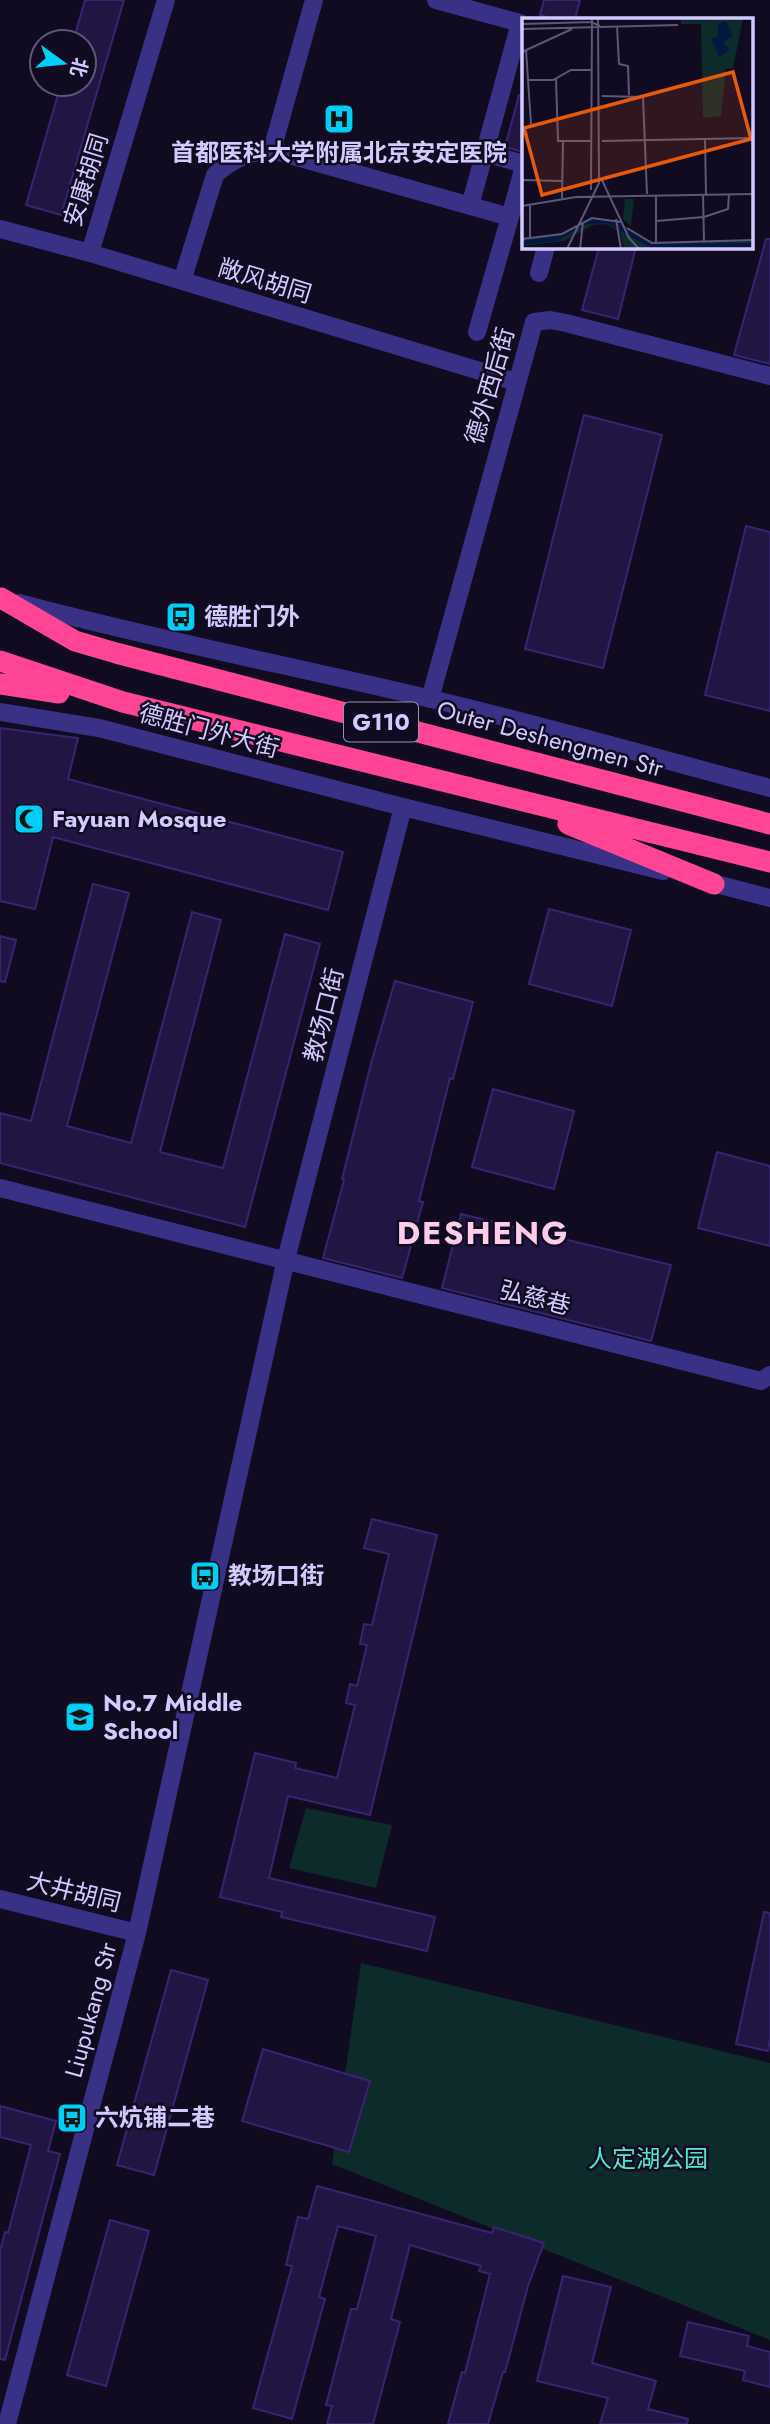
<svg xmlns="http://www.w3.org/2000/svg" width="770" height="2424" font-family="Jost,'Noto Sans SC',sans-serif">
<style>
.park{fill:#0d2b2b}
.building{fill:#211544;stroke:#382472;stroke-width:2}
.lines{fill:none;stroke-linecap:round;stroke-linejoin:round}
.minor{stroke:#393185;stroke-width:18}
.highway{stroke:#ff4594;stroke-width:21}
.labels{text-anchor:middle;stroke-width:5;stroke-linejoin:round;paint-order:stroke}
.shield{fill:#100b21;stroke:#9891bc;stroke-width:2}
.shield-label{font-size:23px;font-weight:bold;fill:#d3caff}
.poi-label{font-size:24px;font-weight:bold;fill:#d3caff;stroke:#100b21;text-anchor:start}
.street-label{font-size:24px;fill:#d3caff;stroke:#100b21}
.park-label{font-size:24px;fill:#4bebcc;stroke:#100b21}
.district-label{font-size:32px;font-weight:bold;letter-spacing:2px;fill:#ffccea;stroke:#100b21}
.inset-road{fill:none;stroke:#5e577a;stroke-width:2}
.view{fill:#e8590c;fill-opacity:0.15;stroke:#e8590c;stroke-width:3.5}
.inset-edge{fill:none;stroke:#d3caff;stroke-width:3.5}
</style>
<rect width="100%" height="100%" fill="#100b21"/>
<path class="park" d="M306,1808L392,1825L376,1888L289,1868Z
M361,1963L770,2063V2340L332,2164Z"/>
<path class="building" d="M85,0H124L61,215L26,205L61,84H84V42H73Z
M544,0H580L575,19H554L540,15Z
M519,95L523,96V152L505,147Z
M766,239H770V364L734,355Z
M599,247H636L618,319L582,310Z
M584,415L662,435L603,668L525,649Z
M746,526L770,532V711L705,695Z
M0,728L78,738L68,779L343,852L328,910L53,837L35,909L0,901Z
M93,884L129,893L67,1126L131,1143L192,912L221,920L160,1152L223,1168L285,934L320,944L245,1227L0,1163V1113L31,1121Z
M549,909L631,930L612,1006L529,984Z
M0,936L16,940L5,982L0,981Z
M395,981L473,1002L453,1079L450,1078L419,1201L423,1202L402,1278L323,1258L344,1180L342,1179L372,1060Z
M493,1089L574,1111L554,1189L472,1167Z
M717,1152L770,1166V1246L698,1228Z
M461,1214L671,1265L651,1341L442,1288Z
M372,1519L437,1535L370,1815L288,1796L269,1878L435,1917L427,1951L281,1917L282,1912L220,1897L255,1753L296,1763L295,1768L337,1778L355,1705L346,1703L350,1684L357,1686L367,1645L360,1644L364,1624L372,1625L389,1554L364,1548Z
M764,1912L770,1913V2040L768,2051L736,2044Z
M171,1970L208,1980L154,2175L117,2165Z
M263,2049L370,2081L349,2152L242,2121Z
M0,2106L56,2121L48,2151L60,2154L5,2360L0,2359V2251L5,2232L8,2233L31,2145L0,2137Z
M317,2186L492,2233L494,2227L544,2243L528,2286L505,2372H503L488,2424H448L462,2372L465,2373L490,2274L479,2271L481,2266L410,2245L391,2319L400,2322L373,2424H327L332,2406L326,2405L351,2309H357L376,2236L338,2226L319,2297L325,2299L292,2419L253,2408L292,2266L286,2265L298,2217L308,2219Z
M110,2220L149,2231L106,2386L67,2375Z
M563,2276L611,2287L592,2363L656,2381L648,2409L688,2419L687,2424H600L608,2398L537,2381Z
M688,2322L749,2336L747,2346L770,2352V2387L743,2380L745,2371L680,2356Z"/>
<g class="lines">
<path class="minor" d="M436,0L520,23L470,206
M272,150L314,0
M485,153L523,164
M510,217L523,170
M0,229L90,253L516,382
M90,253L166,0
M539,273L546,247
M182,281L215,175C232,159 249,152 272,150L510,217L477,332
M19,603C154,639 291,666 427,698C542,725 656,758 770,788
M430,699L534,322L550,320L566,323L770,376
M0,712L99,728L403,807L663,871
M701,880L770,898
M0,1188L761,1381L770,1375
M0,1899L137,1933
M7,2424L137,1933L286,1259L403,807"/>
<path class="highway" d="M1,598L75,641L116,653L770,824
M0,661L123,702L770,862
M0,684L59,693
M568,824L714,884"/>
</g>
<defs>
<g id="hospital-square" transform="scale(1.575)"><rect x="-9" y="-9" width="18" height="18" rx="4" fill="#00cff5" stroke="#100b21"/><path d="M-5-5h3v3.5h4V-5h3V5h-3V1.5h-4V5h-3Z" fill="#111"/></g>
<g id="bus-square" transform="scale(1.575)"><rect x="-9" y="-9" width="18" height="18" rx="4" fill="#00cff5" stroke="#100b21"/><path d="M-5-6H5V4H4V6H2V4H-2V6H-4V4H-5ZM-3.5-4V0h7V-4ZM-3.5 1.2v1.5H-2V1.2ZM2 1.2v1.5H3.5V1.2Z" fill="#111"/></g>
<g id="mosque-square" transform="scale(1.575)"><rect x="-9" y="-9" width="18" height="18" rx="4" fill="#00cff5" stroke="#100b21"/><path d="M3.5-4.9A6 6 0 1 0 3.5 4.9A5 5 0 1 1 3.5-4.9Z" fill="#111"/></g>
<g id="school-square" transform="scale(1.575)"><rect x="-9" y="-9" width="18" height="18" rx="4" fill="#00cff5" stroke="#100b21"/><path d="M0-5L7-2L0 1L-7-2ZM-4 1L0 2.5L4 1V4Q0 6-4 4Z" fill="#111"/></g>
</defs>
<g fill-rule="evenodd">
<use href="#hospital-square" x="339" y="119"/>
<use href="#bus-square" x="181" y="617"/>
<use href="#mosque-square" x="29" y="819"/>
<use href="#bus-square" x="205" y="1576"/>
<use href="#school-square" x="80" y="1717"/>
<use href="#bus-square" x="72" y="2118"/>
</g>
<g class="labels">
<rect class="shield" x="344" y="702.5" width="74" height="39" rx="5"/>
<g class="shield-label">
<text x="381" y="730">G110</text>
</g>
<g class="poi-label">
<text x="339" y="161" text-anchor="middle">首都医科大学附属北京安定医院</text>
<text x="204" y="625">德胜门外</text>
<text x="52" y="827">Fayuan Mosque</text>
<text x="228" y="1584">教场口街</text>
<text x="103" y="1711">No.7 Middle<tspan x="103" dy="28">School</tspan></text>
<text x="95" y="2126">六炕铺二巷</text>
</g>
<g class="street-label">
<text transform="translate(86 180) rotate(-73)" y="8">安康胡同</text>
<text transform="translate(265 281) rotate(17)" y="8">敞风胡同</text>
<text transform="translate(490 386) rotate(-74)" y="8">德外西后街</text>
<text transform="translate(209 731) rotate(15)" y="8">德胜门外大街</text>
<text transform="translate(550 739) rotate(15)" y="8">Outer Deshengmen Str</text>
<text transform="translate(324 1015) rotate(-76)" y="8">教场口街</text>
<text transform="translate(535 1298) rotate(14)" y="8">弘慈巷</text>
<text transform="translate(74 1892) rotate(14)" y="8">大井胡同</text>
<text transform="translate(91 2010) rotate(-75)" y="8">Liupukang Str</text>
</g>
<g class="park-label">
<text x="648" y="2167">人定湖公园</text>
</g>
<g class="district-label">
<text x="483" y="1244">DESHENG</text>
</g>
</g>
<g transform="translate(522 18)">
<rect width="231" height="231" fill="#100b21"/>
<path d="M159,0H221L211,50L204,51L199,98L181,100L179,6H159ZM103,181H112L109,208L101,201ZM64,202L101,207L127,225L231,223V231L102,230L98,213L83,206L71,207L42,223L0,228V222L33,218Z" fill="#0d2b2b"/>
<path d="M204,3L211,18L202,24L207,32L197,39L189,20L196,19V6ZM63,202H90L128,226L231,225V230H129L85,205L65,206L34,223L0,227V223L38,218Z" fill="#041740"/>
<path class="inset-road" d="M0,6L69,4L78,8M95,8L97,46L106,48L107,77M0,11L156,7M4,32L9,106M0,34L50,11M34,61L36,123H70M6,62H31L49,52H70M80,78L121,79L125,176M183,120L184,176M80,123L231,120M79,160L107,220L117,231M0,162L40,163M69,172L70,0M181,176L182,223M134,178V225M40,180L41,123M8,187V220M0,188L54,179L231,176M94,201L99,231M134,203L182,199L206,191L207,176M105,210L130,225L231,222M0,221L40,216L70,200L99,204M45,231L77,165L76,0M58,231L61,204"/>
<path class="view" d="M211,54L229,121L20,177L2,110Z"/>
<rect width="231" height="231" class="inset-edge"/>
</g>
<g transform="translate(63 63) rotate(105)"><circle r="33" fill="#100b21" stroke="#5e577a" stroke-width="2"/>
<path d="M0-5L12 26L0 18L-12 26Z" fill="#00cff5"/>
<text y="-10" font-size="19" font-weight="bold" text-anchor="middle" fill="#d3caff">北</text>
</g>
</svg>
